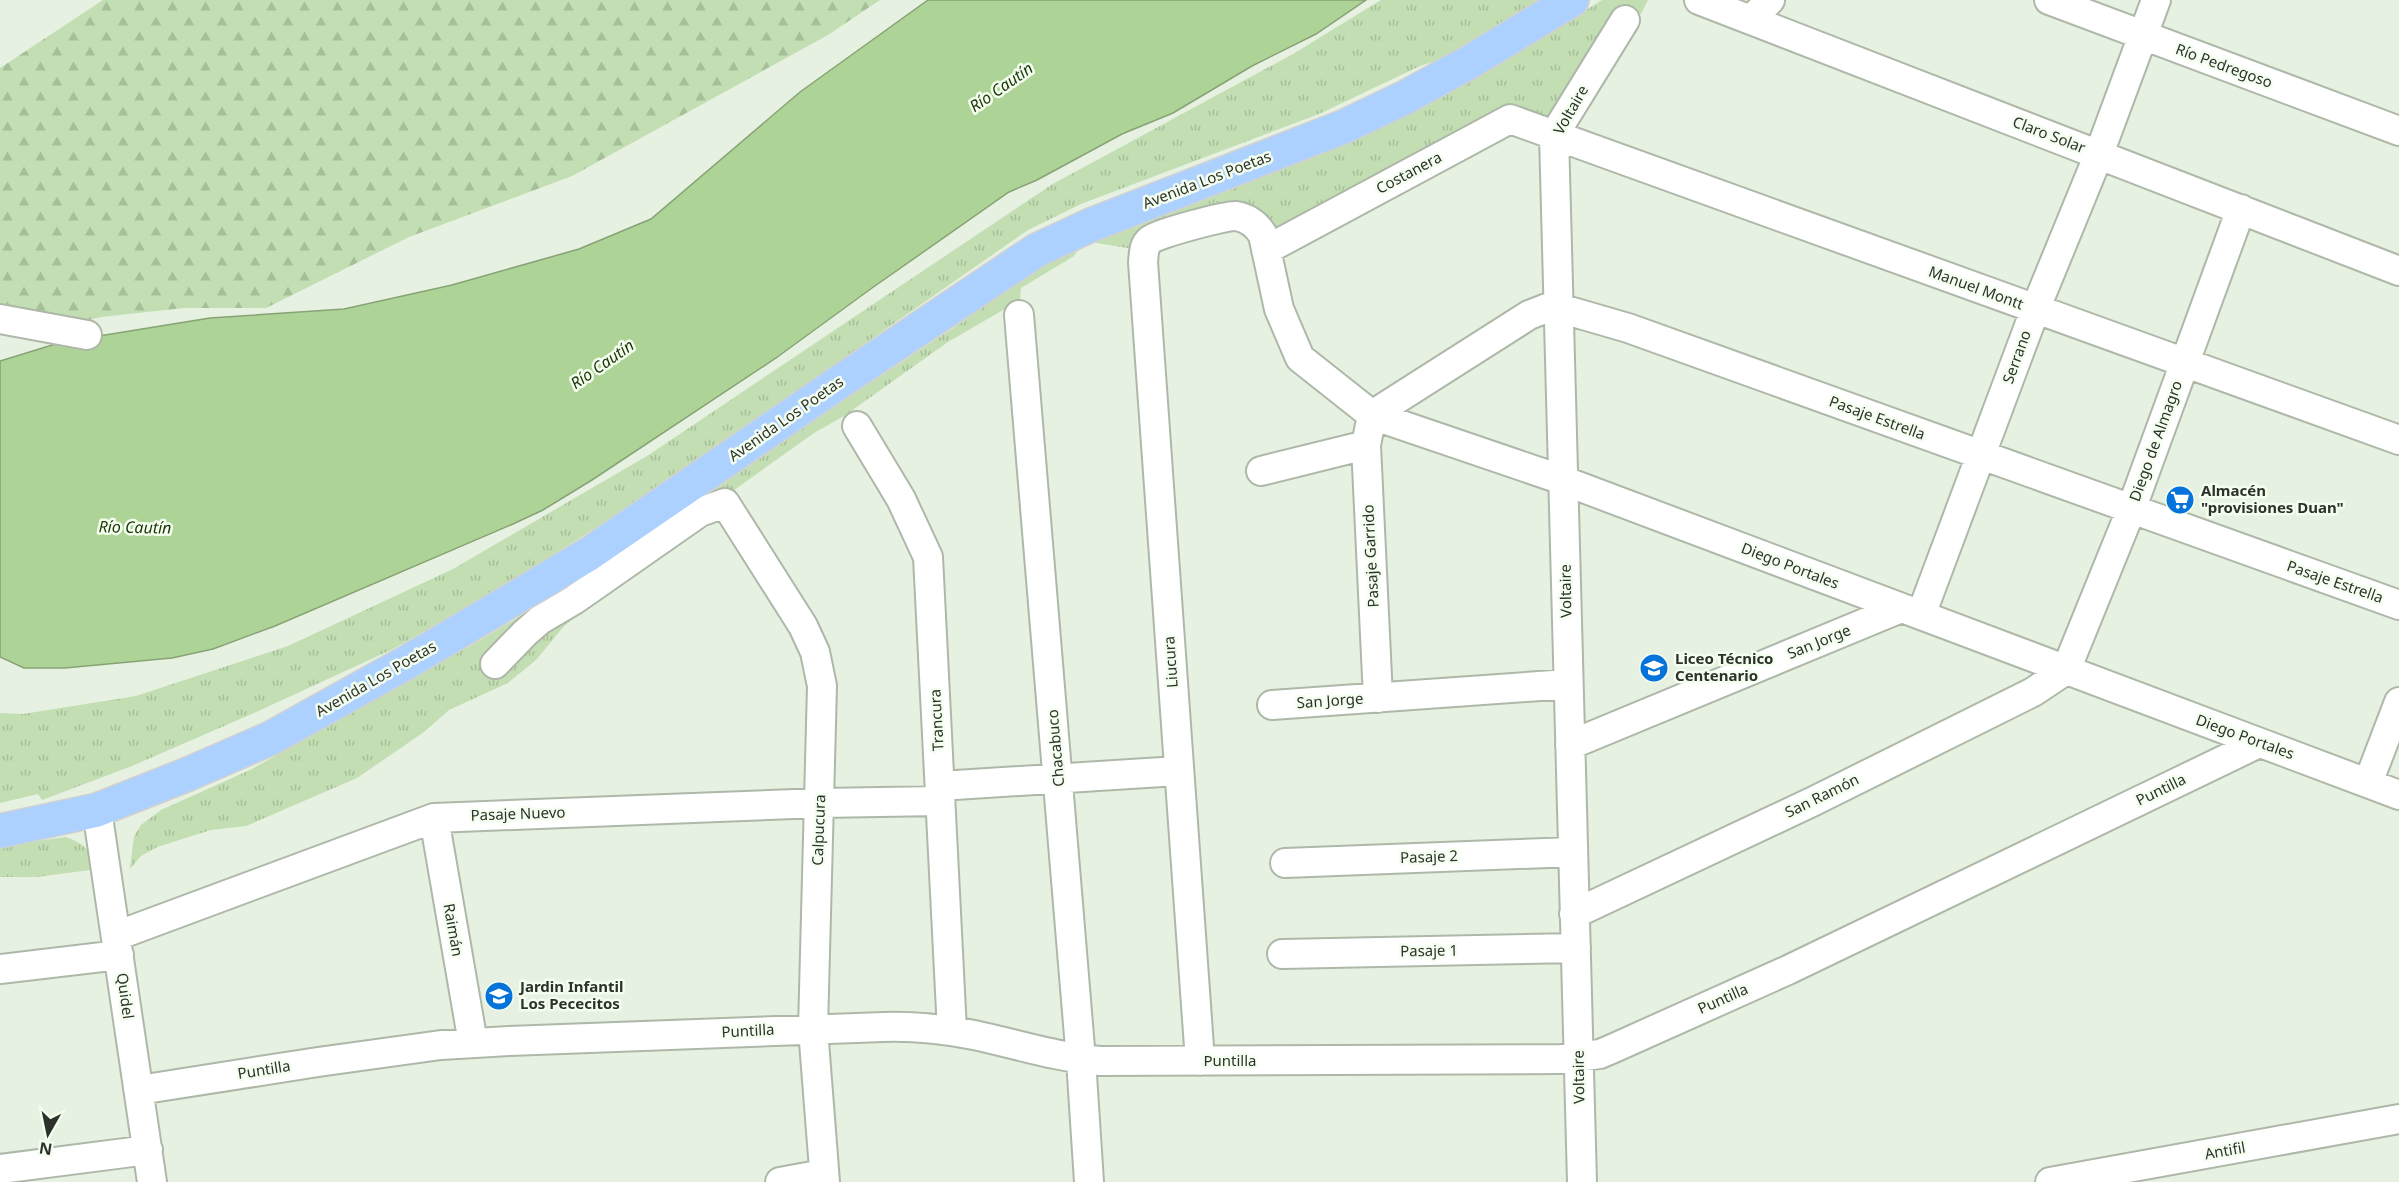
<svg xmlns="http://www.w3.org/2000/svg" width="2399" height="1182" font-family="'Noto Sans',sans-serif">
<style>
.grass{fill:url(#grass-tufts)}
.forest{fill:url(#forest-firs)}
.water{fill:#add496;stroke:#87a376;stroke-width:1.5}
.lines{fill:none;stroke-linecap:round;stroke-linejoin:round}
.minor-casing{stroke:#aeb8a9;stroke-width:32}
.major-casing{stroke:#d1d2d0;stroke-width:36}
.minor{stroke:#fff;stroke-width:28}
.major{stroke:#add1ff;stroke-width:33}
.labels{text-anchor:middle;stroke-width:5;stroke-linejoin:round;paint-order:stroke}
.street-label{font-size:15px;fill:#2d312b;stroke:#f4feef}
.poi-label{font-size:15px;font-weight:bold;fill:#2d312b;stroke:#f4feef;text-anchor:start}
.water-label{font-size:16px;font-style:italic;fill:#1b3408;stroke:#f4feef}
</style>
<defs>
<pattern id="grass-tufts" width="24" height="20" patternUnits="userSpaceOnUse" patternTransform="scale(1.5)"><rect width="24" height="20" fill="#c2deb2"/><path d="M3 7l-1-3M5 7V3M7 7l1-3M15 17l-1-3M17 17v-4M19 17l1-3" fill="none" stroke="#a7bf99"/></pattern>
<pattern id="forest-firs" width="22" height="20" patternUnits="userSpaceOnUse" patternTransform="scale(1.5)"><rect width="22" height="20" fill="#c2deb2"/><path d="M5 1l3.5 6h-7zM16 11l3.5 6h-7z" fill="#a7bf99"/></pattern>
</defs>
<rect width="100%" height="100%" fill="#e7f1e1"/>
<path class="grass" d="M1381,0H1551L1474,49L1420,66L1319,114L1081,204L1028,230L649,494L496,591L391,650L254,713L132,766L42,800L38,794L0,803V713L23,714L136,696L288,646L453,569L647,456L1051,185L1293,54Z
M1602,0H1648L1641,14L1622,4L1554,116L1534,119L1505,111L1263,244L1255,220L1152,252L1084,241L1074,256L1021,288L1020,300L948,342L844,416L814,433L713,505L719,514L660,554L565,625L536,660L508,683L449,710L424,732L357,778L246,826L211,830L157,847L141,856L130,869L134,836L141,825L161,810L252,769L475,643L598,570L840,403L962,322L1014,282L1076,240L1160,212L1393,120L1470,81Z
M66,837C83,843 92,851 98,869L37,877H0V846Z"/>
<path class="forest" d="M103,0H880L828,35L572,176L409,237L266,308H184L101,317L38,332L0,314V68Z"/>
<path class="water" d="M928,0H1366L1316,34L1252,66L1173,113L1122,134L1037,180L1009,192L872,288L776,358L592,480L543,510L513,524L275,626L213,649L172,658L65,668H24L0,657V361L62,342L210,318L344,309L452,285L579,249L651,219L800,92Z"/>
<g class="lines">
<g class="minor-casing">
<path id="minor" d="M1699,0L2399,271
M2049,0L2399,131
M1751,20L1770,0
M1266,250L1510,119L2399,440
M1019,315L1081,1060L1089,1182
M0,319L87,335
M857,426L901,499L928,557L952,1031
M1261,471L1366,445
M1921,615L2035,310L2099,154L2156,0
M495,664L525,633L540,620L574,600L700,512L725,503L803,626L815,652L822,686L813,1029L825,1182
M1378,698L1366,445L1372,415L1529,315L1547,308H1559L1628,328L2399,605
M1272,705L1568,684
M1570,745L1901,608
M2368,783L2399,702
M940,786L1178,771
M97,810L152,1182
M434,818L473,1043
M1285,863L1573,852
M1574,914L1814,801L2033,692L2066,670L2131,510L2241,209
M116,936L434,818L820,803L940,801
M1282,954L1576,948
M0,969L119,955
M1200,1061L1143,262C1144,254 1143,246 1150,240C1156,234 1227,215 1236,216C1248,218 1257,225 1263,235L1279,309L1300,358L1372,415L1554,477L2399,795
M139,1090L318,1062L441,1045L509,1041L883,1027C914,1026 943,1029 974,1035C1016,1044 1056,1057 1100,1061L1561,1059L1600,1054L1614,1048L1788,970L2259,743
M0,1169L148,1150
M780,1182L823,1174
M1582,1182L1554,135L1625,20
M2050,1182L2399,1119"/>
</g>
<g class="major-casing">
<path id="major" d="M0,831L97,810L186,775L271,738L404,664L589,554L847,377L1037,250L1091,225L1343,127L1404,98L1468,63L1572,0"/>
</g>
<use href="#minor" class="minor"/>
<use href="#major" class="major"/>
</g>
<defs>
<g id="supermarket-disc" transform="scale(1.5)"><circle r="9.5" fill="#0573da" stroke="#f4feef"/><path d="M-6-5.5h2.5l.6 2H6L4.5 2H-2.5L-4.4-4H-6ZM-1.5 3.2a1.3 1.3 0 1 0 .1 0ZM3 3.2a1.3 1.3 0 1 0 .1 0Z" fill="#fff"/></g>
<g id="school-disc" transform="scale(1.5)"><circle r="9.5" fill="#0573da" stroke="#f4feef"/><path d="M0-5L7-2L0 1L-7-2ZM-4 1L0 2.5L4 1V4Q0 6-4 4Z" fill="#fff"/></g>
</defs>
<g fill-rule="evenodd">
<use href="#supermarket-disc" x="2180" y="500"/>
<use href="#school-disc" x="1654" y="668"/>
<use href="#school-disc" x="499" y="996"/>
</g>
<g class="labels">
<g class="street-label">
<text transform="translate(2224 66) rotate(20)" y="5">Río Pedregoso</text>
<text transform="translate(1571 110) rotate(-60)" y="5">Voltaire</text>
<text transform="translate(2049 135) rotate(21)" y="5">Claro Solar</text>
<text transform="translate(1409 173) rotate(-28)" y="5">Costanera</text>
<text transform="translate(1207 180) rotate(-21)" y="5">Avenida Los Poetas</text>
<text transform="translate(1976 288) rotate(20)" y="5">Manuel Montt</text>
<text transform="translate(2017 357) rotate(-70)" y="5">Serrano</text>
<text transform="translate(1877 418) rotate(20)" y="5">Pasaje Estrella</text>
<text transform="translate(786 419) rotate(-35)" y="5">Avenida Los Poetas</text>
<text transform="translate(2156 441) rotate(-70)" y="5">Diego de Almagro</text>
<text transform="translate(1371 556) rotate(-93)" y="5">Pasaje Garrido</text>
<text transform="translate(1790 566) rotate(21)" y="5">Diego Portales</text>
<text transform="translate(2335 582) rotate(19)" y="5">Pasaje Estrella</text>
<text transform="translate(1566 591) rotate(-91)" y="5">Voltaire</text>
<text transform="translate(1819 642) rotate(-22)" y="5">San Jorge</text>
<text transform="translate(1171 662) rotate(-94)" y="5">Liucura</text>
<text transform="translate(376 679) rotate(-30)" y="5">Avenida Los Poetas</text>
<text transform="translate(1330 701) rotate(-4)" y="5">San Jorge</text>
<text transform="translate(937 720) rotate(-93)" y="5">Trancura</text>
<text transform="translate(2245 737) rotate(20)" y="5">Diego Portales</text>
<text transform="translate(1056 748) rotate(-95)" y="5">Chacabuco</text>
<text transform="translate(2161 790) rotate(-26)" y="5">Puntilla</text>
<text transform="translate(1822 796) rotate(-26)" y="5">San Ramón</text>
<text transform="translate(518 814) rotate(-2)" y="5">Pasaje Nuevo</text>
<text transform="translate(819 830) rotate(-88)" y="5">Calpucura</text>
<text transform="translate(1429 857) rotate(-2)" y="5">Pasaje 2</text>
<text transform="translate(453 930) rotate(80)" y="5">Raimán</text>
<text transform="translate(1429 951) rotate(-1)" y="5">Pasaje 1</text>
<text transform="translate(125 996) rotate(82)" y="5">Quidel</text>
<text transform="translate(1723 999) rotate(-24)" y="5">Puntilla</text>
<text transform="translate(748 1031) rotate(-3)" y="5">Puntilla</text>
<text x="1230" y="1066">Puntilla</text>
<text transform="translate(264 1070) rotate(-9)" y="5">Puntilla</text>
<text transform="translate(1579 1077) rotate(-91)" y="5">Voltaire</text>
<text transform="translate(2225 1151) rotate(-10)" y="5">Antifil</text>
</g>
<g class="poi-label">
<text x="2201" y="496">Almacén<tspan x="2201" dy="17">"provisiones Duan"</tspan></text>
<text x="1675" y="664">Liceo Técnico<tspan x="1675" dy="17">Centenario</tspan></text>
<text x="520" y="992">Jardin Infantil<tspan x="520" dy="17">Los Pececitos</tspan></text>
</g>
<g class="water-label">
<text transform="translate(1001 87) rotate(-35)" y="6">Río Cautín</text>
<text transform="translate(602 364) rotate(-35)" y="6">Río Cautín</text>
<text transform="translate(135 527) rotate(1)" y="6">Río Cautín</text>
</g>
</g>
<g transform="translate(48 1134) rotate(189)" stroke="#f4feef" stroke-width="4.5" paint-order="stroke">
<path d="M0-4.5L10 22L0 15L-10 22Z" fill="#2d312b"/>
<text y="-9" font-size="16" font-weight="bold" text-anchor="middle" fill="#2d312b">N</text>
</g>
</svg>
